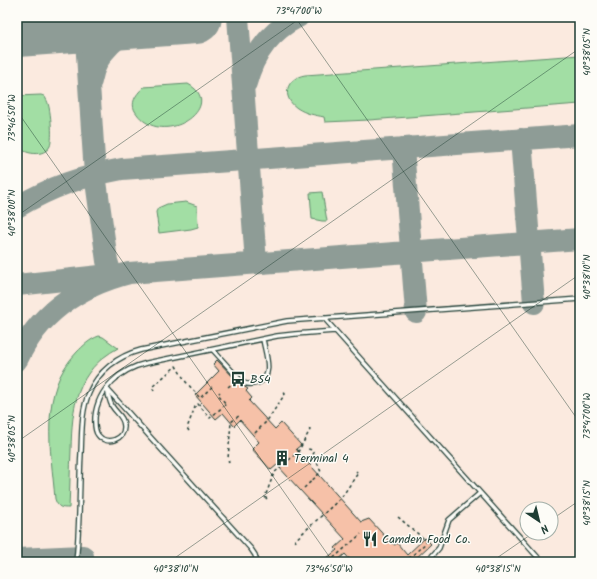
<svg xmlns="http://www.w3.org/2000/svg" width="597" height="579" font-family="Kalam,sans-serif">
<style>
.built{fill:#fbeadf;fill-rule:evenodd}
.green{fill:#a2dea4;stroke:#608e6c}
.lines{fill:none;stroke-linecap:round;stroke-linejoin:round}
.taxiway{stroke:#8e9c96;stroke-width:22}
.runway{stroke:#8e9c96;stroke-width:54}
.building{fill:#f6c1a8;stroke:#1f3d34}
.lane-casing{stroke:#1f3d34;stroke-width:6}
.path{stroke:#1f3d34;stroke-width:1.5;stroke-dasharray:3 3;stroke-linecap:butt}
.lane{stroke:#fdfcf7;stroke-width:3.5}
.ticks{fill:none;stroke:#1f3d34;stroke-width:1;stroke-opacity:0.45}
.labels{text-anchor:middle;stroke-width:3;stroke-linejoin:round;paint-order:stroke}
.poi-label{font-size:12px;fill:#1f3d34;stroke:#fdfcf7;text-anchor:start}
.neatline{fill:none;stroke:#1f3d34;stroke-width:1.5}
.ticks-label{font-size:10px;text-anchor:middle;fill:#1f3d34}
</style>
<rect width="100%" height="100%" fill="#fdfcf7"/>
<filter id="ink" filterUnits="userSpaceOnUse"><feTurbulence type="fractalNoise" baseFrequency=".025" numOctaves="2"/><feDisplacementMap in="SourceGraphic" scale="8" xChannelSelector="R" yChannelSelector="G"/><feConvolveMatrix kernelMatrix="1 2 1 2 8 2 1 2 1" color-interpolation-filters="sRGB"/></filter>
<g filter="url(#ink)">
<path class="built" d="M17,17H580V562H17ZM527,509H551V533H527Z"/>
<path class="green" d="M580,55V104L369,120L325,122L324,117C315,115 306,114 297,108C281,97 286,78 305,75Z
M188,84C229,106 160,152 135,111C130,102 137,93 144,87Z
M41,95C44,96 45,96 46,99C51,105 53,139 50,146C44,158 24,154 17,146V96Z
M322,192L327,221H322L312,219L310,193Z
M186,202L197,206L198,227L191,229L159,233L156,212L158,208L167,204Z
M99,336L103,337L118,348C76,371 72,406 71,450C70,469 70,488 69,508C61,508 58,508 55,499C51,449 38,392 77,352C83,346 90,339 99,336Z"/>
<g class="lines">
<path class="taxiway" d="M238,17L256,263
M85,25L95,174L107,261L112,277
M91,81C96,50 120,34 146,21
M246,83C254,53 270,31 298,17
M521,139L534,303
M403,148L416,312
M17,207C53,186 80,177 122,169L580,135
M17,285L100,276
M17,360C39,312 79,286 129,273L580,239
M17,559L83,556"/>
<path class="runway" d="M17,30L195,17"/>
</g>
<path class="building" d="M217,360L240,384L248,389L246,391L252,398L249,401L275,429L281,423L301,445L296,449L361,522L369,519L391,543H392L395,545L397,543L407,555L425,538L431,544L413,561L414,562H352L345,554L336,562H322L337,550L335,548L345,539L277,465L271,470L252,449L259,442L240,420L234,426L223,413L216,419L195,395L219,371L213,364Z"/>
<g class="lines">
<g class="lane-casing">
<path id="lane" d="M324,318L542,562
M213,350L242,382C247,385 252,385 258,383C275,376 265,353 263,339
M107,388C108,394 109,400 112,406C116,413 124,417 124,426C125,440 106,446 98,435C94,430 95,423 95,417C98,388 121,369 147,363L277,336L295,334L335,331
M107,389L251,549L255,555L257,562
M76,562C80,526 79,489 81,453C82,433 81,411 89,393C98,371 118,356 141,350L287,321L580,299
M427,562L439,548L449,520L480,493"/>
</g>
<path class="path" d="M228,387L234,382
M154,391L152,387L176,366L186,382L200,398L214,385
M189,431L187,428L195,407L198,404L210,418L226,404L218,394L220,392
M255,433L267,421L285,394L283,391
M229,463L228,459L231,422L240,415
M304,488L321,472L312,450L308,449
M267,499L265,497L274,473L298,452L310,430L309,428
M398,517L424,539L427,542L405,562
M296,542L295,540L341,498L358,473L356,471
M329,562L361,534"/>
<use href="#lane" class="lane"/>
</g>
</g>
<path class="ticks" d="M295,17L580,423M17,111L333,562M17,216L302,17M17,442L580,48M551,520L580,500M169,562L580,274M491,562L533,533"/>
<defs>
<g id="bus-bare" transform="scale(1.2)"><path d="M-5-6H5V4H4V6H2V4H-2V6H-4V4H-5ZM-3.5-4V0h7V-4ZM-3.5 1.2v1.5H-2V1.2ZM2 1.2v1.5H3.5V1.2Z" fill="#1f3d34" stroke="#fdfcf7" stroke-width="2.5" paint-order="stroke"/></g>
<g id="building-bare" transform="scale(1.2)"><path d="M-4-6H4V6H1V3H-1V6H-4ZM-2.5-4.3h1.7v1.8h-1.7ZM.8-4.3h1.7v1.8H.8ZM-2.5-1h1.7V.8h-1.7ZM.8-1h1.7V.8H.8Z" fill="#1f3d34" stroke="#fdfcf7" stroke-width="2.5" paint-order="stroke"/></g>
<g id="restaurant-bare" transform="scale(1.2)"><path d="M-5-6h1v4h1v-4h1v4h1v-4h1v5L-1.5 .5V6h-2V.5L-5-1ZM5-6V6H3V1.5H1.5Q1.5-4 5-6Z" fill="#1f3d34" stroke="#fdfcf7" stroke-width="2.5" paint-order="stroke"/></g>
</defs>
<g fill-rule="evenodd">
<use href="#bus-bare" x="238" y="379"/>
<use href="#building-bare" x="282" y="458"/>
<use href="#restaurant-bare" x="370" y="539"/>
</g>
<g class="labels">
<g class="poi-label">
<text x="250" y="383">B54</text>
<text x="294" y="462">Terminal 4</text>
<text x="382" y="543">Camden Food Co.</text>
</g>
</g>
<rect width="597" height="579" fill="none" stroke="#fdfcf7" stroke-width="44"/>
<g transform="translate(539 521) rotate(145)"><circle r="19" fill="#fdfcf7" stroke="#a4b0a9"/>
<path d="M0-3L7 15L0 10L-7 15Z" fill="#1f3d34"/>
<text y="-6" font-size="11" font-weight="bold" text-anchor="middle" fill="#1f3d34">N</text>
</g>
<rect x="22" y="22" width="553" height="535" class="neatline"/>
<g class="ticks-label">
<text x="299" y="14">73°47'00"W</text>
<text transform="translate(586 52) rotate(-90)" y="4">40°38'05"N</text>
<text transform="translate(11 118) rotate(-90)" y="4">73°46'50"W</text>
<text transform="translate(11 213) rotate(-90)" y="4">40°38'00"N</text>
<text transform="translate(586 277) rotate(-90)" y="4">40°38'10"N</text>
<text transform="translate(586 416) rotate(-90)" y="4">73°47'00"W</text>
<text transform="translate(11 439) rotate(-90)" y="4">40°38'05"N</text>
<text transform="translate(586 503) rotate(-90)" y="4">40°38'15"N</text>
<text x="176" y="572">40°38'10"N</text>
<text x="329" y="572">73°46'50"W</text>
<text x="498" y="572">40°38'15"N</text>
</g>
</svg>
